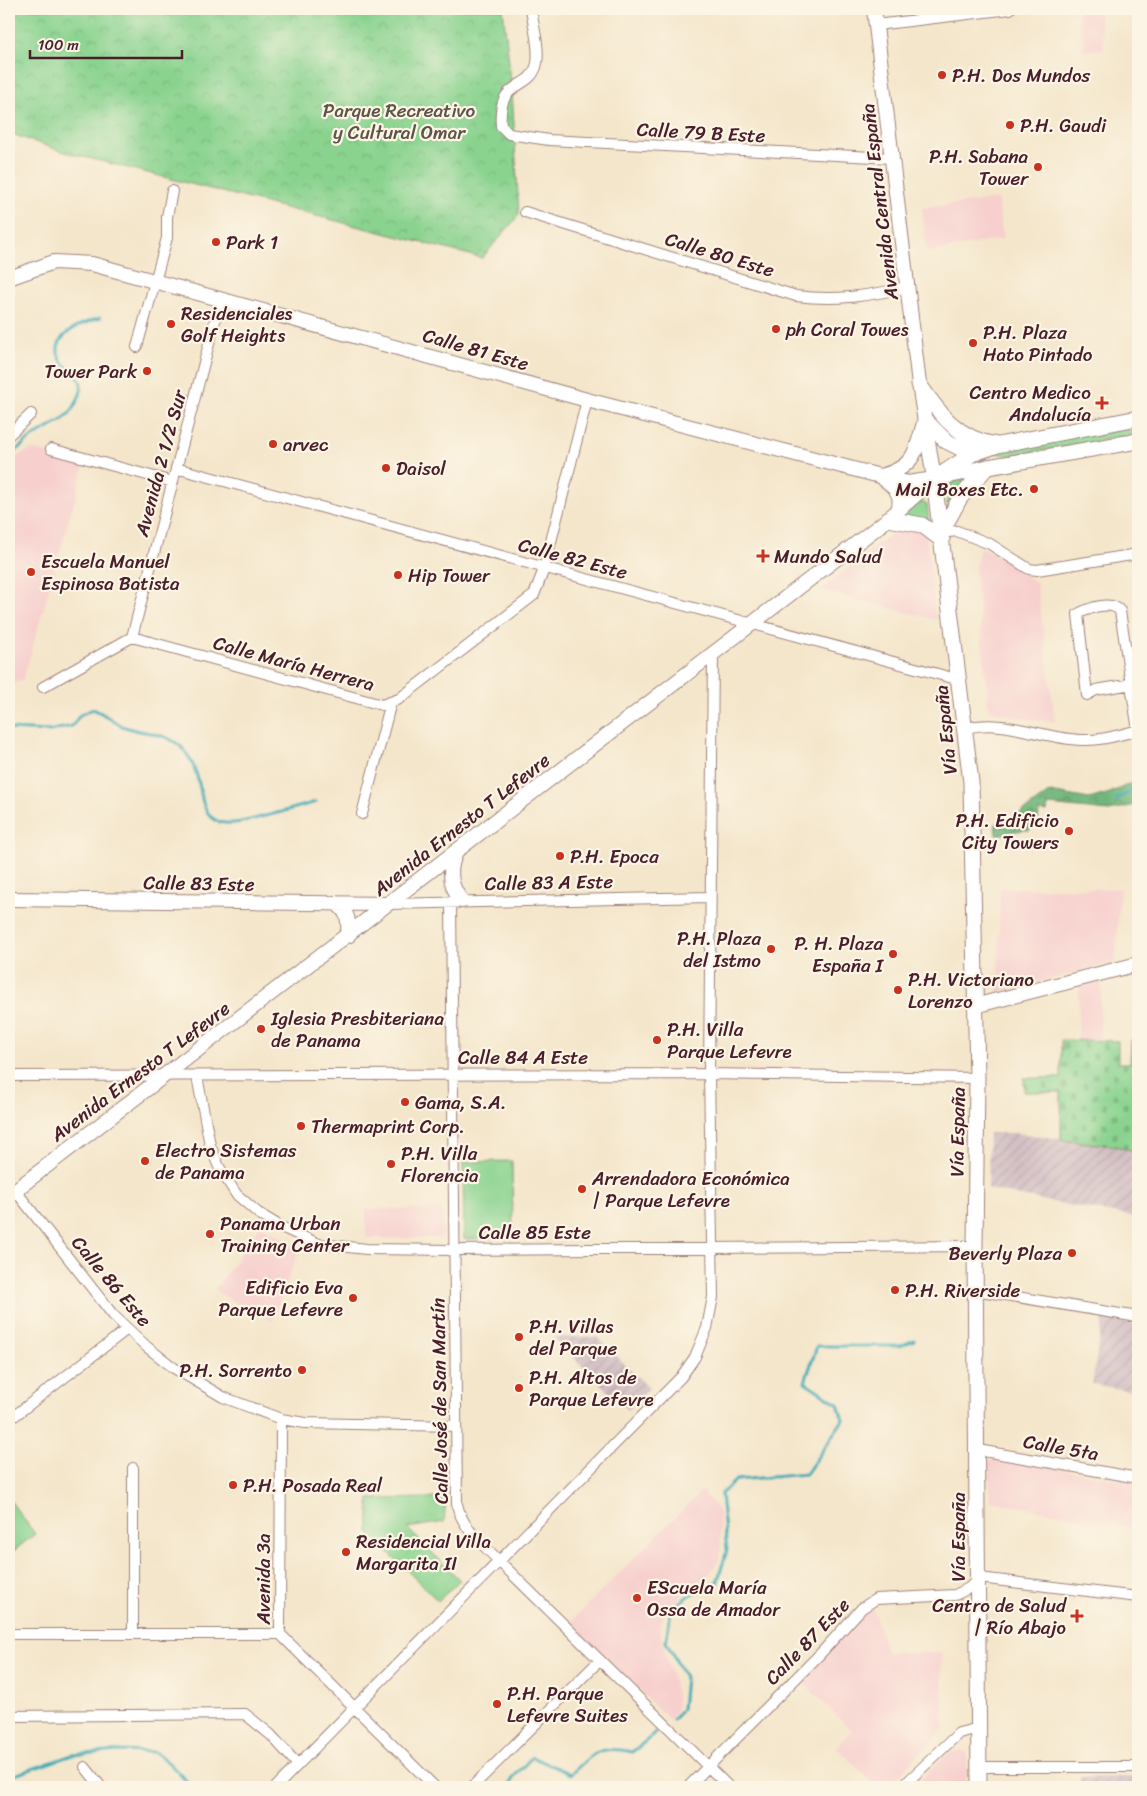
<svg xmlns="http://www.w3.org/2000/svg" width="1147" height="1796" font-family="Sriracha,sans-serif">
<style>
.built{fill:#f7d0cd}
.industrial{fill:url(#industrial-furrows)}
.grass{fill:#8ad38f;stroke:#6a795d}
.forest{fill:url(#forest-crowns);stroke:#5c6a52}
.cemetery{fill:url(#cemetery-stones);stroke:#6a795d}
.park{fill:url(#park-crowns);stroke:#6a795d}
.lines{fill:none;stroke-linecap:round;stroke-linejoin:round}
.stream{stroke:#39aab6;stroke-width:3}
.street-casing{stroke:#9f827b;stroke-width:12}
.secondary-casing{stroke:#9f827b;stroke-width:16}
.primary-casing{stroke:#9f827b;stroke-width:17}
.street{stroke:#fff;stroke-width:10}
.secondary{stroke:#fff;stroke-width:14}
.primary{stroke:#fff;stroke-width:15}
.poi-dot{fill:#c8321e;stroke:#fcf5e5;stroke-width:2}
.labels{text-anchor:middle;stroke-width:4.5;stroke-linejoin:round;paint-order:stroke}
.poi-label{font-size:19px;fill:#4a1f2b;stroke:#fcf5e5;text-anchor:start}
.park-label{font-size:19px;fill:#5d5549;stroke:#fcf5e5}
.street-label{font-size:19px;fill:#4a1f2b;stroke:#fcf5e5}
</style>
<defs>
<pattern id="industrial-furrows" width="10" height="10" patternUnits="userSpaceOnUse" patternTransform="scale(1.25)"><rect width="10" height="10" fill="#d2bec3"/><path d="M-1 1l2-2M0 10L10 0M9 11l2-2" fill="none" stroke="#b6a3a8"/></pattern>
<pattern id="forest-crowns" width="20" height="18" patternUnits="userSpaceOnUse" patternTransform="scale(1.25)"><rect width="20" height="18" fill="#6fb57a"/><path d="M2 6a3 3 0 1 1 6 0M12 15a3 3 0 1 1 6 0" fill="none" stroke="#5d9364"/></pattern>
<pattern id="cemetery-stones" width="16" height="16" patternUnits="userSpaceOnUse" patternTransform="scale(1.25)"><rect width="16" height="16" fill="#8ad38f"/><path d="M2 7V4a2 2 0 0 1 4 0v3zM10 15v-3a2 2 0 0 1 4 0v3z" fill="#79b57c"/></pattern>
<pattern id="park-crowns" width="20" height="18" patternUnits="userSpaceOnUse" patternTransform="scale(1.25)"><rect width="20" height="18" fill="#8ad38f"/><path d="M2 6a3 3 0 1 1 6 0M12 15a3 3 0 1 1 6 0" fill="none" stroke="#79b57c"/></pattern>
</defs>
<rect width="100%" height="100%" fill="#fcf5e5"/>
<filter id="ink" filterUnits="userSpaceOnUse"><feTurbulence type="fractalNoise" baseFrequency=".02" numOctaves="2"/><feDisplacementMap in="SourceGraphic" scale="10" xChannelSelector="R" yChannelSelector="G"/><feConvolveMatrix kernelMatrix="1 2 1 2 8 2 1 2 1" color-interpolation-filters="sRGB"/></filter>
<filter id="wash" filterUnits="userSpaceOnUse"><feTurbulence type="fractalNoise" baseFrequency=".0096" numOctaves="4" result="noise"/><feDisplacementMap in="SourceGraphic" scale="20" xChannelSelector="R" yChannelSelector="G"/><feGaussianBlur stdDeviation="1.12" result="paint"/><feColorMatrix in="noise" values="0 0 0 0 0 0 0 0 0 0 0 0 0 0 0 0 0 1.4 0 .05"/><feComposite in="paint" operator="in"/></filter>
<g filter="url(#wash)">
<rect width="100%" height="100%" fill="#f4e6cb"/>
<path class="built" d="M1098,9L1104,48L1084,51L1078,12Z
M998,199L1003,239L927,252L922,208Z
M32,449L85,464L23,680L9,683V465L19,455Z
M901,525L926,532L936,620L821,590Z
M980,548L992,552L1037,583L1055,721L1032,720L989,710L975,568Z
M1000,888L1120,889L1115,963L998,992Z
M1101,980L1100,1041L1078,1040L1079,985Z
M366,1209H443V1238H366Z
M261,1225L300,1249L272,1321L232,1301L215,1290Z
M997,1459L1138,1482V1528L990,1501L989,1460Z
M702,1491L719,1511L721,1548L718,1563L709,1574L694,1584L665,1611L660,1628L662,1642L675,1686L677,1708L670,1720L569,1623Z
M873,1609L887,1653H941L944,1729L887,1787H877L836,1747L852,1731L801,1680L861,1614Z
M954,1751H967V1787H913L944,1756Z"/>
<path class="industrial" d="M989,1133H1016L1115,1146L1138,1152L1137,1217L1056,1203L988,1189Z
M1103,1318L1138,1325V1392L1092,1384Z
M553,1337H597L649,1388L627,1410Z
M1080,1777H1138V1787H1080Z"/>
<path class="grass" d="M1138,424V434L1011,456L996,453L998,450Z
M970,478L950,505L947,504L946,493L953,481Z
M921,502L927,504L929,526L904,515Z
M512,1161L513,1238L464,1239L463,1162Z
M446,1498L444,1522L407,1528L460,1580L438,1601L369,1533V1499Z
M9,1499L35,1534L11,1553L9,1550Z"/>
<path class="forest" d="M1138,780V804L1109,811L1048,805L1047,812L1039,811L1038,823H1030V830C1019,829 1008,834 996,835L995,824L1013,819L1050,792L1089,799L1110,793Z"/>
<path class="cemetery" d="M1061,1040L1118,1041V1063H1130L1131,1040L1138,1041V1152L1115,1146L1061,1140V1092H1024V1078H1061Z"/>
<path class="park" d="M9,9H503L512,90L519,215L482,258L61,151L9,133Z"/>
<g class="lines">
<path class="stream" d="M9,457C18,449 26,441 36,435C54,424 70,420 78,399C81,393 83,387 80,381C76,372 67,369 62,362C46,337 81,323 100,318
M9,729L49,731L72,726L80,715L93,709C103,713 112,721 122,726C141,734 162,731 179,745C192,756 198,777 201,793C207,834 235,824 265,816C282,812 299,807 316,802
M1116,800L1138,787
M673,1720L682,1709L685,1677L666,1642L671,1609L688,1596L717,1583L727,1550L721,1494L736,1480L806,1474L843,1420L838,1404L805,1382L817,1346H899L914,1340
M9,1777L72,1755L118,1751L155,1752L170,1764L192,1787
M509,1787L513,1778L532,1757L571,1774C595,1752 598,1745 632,1752L656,1733"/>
</g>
</g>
<g filter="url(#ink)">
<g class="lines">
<g class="street-casing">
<path id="street" d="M531,9C533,25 540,47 537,63C531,93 497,76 501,126L509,134L549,140L892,158
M876,25L1010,9
M525,212L796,296C837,301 868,296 908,287
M137,347L167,238V217L172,191
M9,435L31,414
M51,449L173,482
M176,468L960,680
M941,533L957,531L990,544L1029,569L1037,570L1138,554
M132,637L382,705L399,699L534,595L544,569L587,400
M132,637L221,298
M1132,684L1096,690L1087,695L1078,614C1089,608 1111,600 1120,611L1138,731
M43,687L132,637
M966,728C1004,718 1043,739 1081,740C1101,741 1119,735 1138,730
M362,814L391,702
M451,902L457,1504C462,1529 483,1544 500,1562L729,1787
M388,904L710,897
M9,1076L709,1074L977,1078
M197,1076L210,1145L219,1167L236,1194L258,1213L281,1227L319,1244L367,1249L454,1250L975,1246
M15,1190L113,1315L147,1347L174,1368L223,1397L281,1419L305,1423L456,1426
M975,1290L1138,1317
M281,1419L280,1634L435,1787
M9,1420L126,1330
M978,1450L1138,1478
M133,1468V1634
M9,1634H280
M9,1716L245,1714L271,1735L298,1765
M85,1767L101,1787
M979,1767H1138
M276,1787L681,1377L695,1357L707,1328L713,1297L709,1074L713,655
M472,1787L600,1660
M688,1787L821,1653L862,1608L876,1599L955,1595L969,1588L979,1578L1138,1597
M902,1787L959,1733L979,1728"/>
</g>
<g class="secondary-casing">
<path id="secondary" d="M874,9L919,384L934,479
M9,278L54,262L92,264L587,400L880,476L908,483L934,479
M881,476C912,468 916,454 923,426
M884,479C896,489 903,494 898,511
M456,852C448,870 449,886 462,901
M9,899L388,904
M335,903C349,911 349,922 348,936
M974,1006L1138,964
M9,1195L888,519L934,479"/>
</g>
<g class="primary-casing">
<path id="primary" d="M919,384C940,415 958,439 996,445
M925,420L946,441L972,454
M943,477L988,467L1138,441
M934,479L971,782L977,1078L975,1246L979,1787
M934,479L972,454L998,445L1138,418
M888,519L922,525L942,540
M941,533L960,498L987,467"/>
</g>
<use href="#street" class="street"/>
<use href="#secondary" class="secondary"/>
<use href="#primary" class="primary"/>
</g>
</g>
<g class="poi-dot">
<circle cx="942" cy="75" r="5"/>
<circle cx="1010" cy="125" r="5"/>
<circle cx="1038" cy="167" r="5"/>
<circle cx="216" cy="242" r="5"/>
<circle cx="171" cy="324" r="5"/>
<circle cx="776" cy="329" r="5"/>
<circle cx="973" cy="343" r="5"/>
<circle cx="147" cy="371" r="5"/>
<path d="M1099.5 395.5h5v5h5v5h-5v5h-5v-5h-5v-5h5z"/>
<circle cx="273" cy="444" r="5"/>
<circle cx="386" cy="468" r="5"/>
<circle cx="1034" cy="489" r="5"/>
<path d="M760.5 548.5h5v5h5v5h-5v5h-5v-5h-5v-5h5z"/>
<circle cx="31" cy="572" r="5"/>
<circle cx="398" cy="575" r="5"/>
<circle cx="1069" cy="831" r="5"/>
<circle cx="560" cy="856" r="5"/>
<circle cx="771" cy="949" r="5"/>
<circle cx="893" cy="954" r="5"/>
<circle cx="898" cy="990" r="5"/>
<circle cx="261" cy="1029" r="5"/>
<circle cx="657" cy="1040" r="5"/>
<circle cx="405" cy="1102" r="5"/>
<circle cx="301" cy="1126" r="5"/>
<circle cx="145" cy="1161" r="5"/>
<circle cx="391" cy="1164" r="5"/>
<circle cx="582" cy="1189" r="5"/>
<circle cx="210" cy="1234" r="5"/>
<circle cx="1072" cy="1253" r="5"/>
<circle cx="895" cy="1290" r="5"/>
<circle cx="353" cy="1298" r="5"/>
<circle cx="519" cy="1337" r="5"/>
<circle cx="302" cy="1370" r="5"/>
<circle cx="519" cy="1388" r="5"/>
<circle cx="233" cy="1485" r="5"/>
<circle cx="346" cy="1552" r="5"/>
<circle cx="637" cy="1598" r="5"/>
<path d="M1074.5 1608.5h5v5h5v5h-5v5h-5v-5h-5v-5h5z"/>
<circle cx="497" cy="1704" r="5"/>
</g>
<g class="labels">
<g class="poi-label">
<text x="952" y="82">P.H. Dos Mundos</text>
<text x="1020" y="132">P.H. Gaudi</text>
<text x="1028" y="163" text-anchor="end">P.H. Sabana<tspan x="1028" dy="22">Tower</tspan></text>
<text x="226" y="249">Park 1</text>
<text x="181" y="320">Residenciales<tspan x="181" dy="22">Golf Heights</tspan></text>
<text x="786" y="336">ph Coral Towes</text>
<text x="983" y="339">P.H. Plaza<tspan x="983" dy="22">Hato Pintado</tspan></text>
<text x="137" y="378" text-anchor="end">Tower Park</text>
<text x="1091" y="399" text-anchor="end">Centro Medico<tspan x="1091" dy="22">Andalucía</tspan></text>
<text x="283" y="451">arvec</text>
<text x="396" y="475">Daisol</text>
<text x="1024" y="496" text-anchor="end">Mail Boxes Etc.</text>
<text x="774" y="563">Mundo Salud</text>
<text x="41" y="568">Escuela Manuel<tspan x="41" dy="22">Espinosa Batista</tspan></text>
<text x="408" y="582">Hip Tower</text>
<text x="1059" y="827" text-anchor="end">P.H. Edificio<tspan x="1059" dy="22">City Towers</tspan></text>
<text x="570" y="863">P.H. Epoca</text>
<text x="761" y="945" text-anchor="end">P.H. Plaza<tspan x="761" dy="22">del Istmo</tspan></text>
<text x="883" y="950" text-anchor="end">P. H. Plaza<tspan x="883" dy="22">España I</tspan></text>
<text x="908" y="986">P.H. Victoriano<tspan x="908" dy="22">Lorenzo</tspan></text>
<text x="271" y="1025">Iglesia Presbiteriana<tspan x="271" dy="22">de Panama</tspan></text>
<text x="667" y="1036">P.H. Villa<tspan x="667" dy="22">Parque Lefevre</tspan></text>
<text x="415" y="1109">Gama, S.A.</text>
<text x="311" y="1133">Thermaprint Corp.</text>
<text x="155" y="1157">Electro Sistemas<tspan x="155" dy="22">de Panama</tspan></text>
<text x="401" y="1160">P.H. Villa<tspan x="401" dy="22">Florencia</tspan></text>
<text x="592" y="1185">Arrendadora Económica<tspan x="592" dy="22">| Parque Lefevre</tspan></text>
<text x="220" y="1230">Panama Urban<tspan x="220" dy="22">Training Center</tspan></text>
<text x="1062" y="1260" text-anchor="end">Beverly Plaza</text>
<text x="343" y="1294" text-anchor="end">Edificio Eva<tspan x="343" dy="22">Parque Lefevre</tspan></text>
<text x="905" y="1297">P.H. Riverside</text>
<text x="529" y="1333">P.H. Villas<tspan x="529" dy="22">del Parque</tspan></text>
<text x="292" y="1377" text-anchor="end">P.H. Sorrento</text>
<text x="529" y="1384">P.H. Altos de<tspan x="529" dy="22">Parque Lefevre</tspan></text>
<text x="243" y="1492">P.H. Posada Real</text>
<text x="356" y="1548">Residencial Villa<tspan x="356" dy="22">Margarita II</tspan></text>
<text x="647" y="1594">EScuela María<tspan x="647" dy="22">Ossa de Amador</tspan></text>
<text x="1066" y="1612" text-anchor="end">Centro de Salud<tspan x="1066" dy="22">| Río Abajo</tspan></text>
<text x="507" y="1700">P.H. Parque<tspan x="507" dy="22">Lefevre Suites</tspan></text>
</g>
<g class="park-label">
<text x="399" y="117">Parque Recreativo<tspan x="399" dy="22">y Cultural Omar</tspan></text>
</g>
<g class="street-label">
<text transform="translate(701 132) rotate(3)" y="7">Calle 79 B Este</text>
<text transform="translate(879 202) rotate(-97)" y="7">Avenida Central España</text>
<text transform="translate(720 254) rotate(17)" y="7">Calle 80 Este</text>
<text transform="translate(476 349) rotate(16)" y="7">Calle 81 Este</text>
<text transform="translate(160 463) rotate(-75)" y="7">Avenida 2 1/2 Sur</text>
<text transform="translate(573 558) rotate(15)" y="7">Calle 82 Este</text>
<text transform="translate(294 663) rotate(15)" y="7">Calle María Herrera</text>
<text transform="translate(945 730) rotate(-96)" y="7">Vía España</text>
<text transform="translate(461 824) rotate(-38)" y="7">Avenida Ernesto T Lefevre</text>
<text transform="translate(549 882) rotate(-1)" y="7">Calle 83 A Este</text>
<text transform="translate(199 883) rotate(1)" y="7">Calle 83 Este</text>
<text x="523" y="1064">Calle 84 A Este</text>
<text transform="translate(140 1071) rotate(-37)" y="7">Avenida Ernesto T Lefevre</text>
<text transform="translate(957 1132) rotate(-89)" y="7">Vía España</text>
<text x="535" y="1239">Calle 85 Este</text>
<text transform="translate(112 1281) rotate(50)" y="7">Calle 86 Este</text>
<text transform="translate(439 1401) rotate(-91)" y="7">Calle José de San Martín</text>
<text transform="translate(1061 1447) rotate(10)" y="7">Calle 5ta</text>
<text transform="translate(958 1537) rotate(-90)" y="7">Vía España</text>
<text transform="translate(263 1579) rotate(-90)" y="7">Avenida 3a</text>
<text transform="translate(807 1641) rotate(-46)" y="7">Calle 87 Este</text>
</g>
</g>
<rect width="1147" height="1796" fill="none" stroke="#fcf5e5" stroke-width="30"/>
<path d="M30 50v8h152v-8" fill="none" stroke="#4a1f2b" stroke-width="2.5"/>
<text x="38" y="50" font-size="15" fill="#4a1f2b" stroke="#fcf5e5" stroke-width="4" paint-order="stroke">100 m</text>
</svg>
